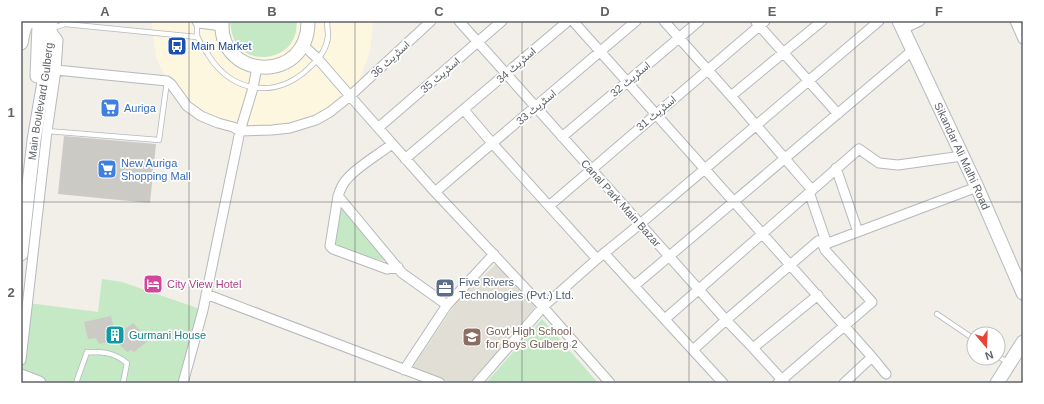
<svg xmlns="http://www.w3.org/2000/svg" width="1044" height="404" font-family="Helvetica,Vazirmatn,sans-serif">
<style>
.commercial{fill:#fef7e0}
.education{fill:#e1ded6}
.green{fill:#c5e8c5}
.building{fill:#cccac5}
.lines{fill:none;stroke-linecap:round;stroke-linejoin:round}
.lane-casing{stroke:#b5b8bc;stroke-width:6}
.street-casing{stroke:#b5b8bc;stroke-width:11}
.secondary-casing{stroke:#b6babf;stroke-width:15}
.lane{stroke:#fff;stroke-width:4.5}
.street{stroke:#fff;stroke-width:9}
.secondary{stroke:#fff;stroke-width:13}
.grid{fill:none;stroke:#5f6368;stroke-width:1;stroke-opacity:0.55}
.labels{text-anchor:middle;stroke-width:3.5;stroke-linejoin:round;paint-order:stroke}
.transit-label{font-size:11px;fill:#164399;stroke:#fff;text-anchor:start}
.street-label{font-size:11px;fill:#5f6368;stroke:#fff}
.shop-label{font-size:11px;fill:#366cbe;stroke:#fff;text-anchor:start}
.service-label{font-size:11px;fill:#4e5e75;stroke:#fff;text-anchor:start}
.hotel-label{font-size:11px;fill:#b23c85;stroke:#fff;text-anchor:start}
.education-label{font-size:11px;fill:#785e54;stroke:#fff;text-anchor:start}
.culture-label{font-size:11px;fill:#0d838f;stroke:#fff;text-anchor:start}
.neatline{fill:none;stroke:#5f6368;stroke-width:1.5}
.grid-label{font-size:13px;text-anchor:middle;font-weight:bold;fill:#5f6368}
</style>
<rect width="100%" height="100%" fill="#f1efe8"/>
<path class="commercial" d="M152,21H373L370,51L359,80L339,104L314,122L253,135L195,112L170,85L156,57L152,26Z"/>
<path class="education" d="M496,264L536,306L471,383H452L412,368L458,300Z"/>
<path class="green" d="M230,21H296L297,23C296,26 297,31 295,35C288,59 252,65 237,45C232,37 231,30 230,21Z
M341,203L388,262L336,248L333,240Z
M102,279L122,282L203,310L183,383H39L21,376V360L28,303L98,312Z
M542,319L598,383H486Z"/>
<path class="building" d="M64,136L156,144L150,203L58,194Z
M111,316L114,328L122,331L133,323L149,340L134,352L131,350L127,352L118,343L112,341L99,344L96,338L88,339L84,322Z"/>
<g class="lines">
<g class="lane-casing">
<path id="lane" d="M197,23C197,27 197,31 197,35C198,41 206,51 209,56C233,94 278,99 310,67C319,59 327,49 328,36C328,31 327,26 327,21
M53,28L65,24L197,37
M47,131L159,140L167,81
M937,314L974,339
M998,356L1008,363
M76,383L87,352C104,352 113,352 127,363L123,383"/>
</g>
<g class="street-casing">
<path id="street" d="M459,21L726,320L753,348L785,383
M573,21L872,357L886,374
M664,21L731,96L812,190
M1015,21L1023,39
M756,22L838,114
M903,29L920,21
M303,45L318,59L350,96L435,192L543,307L610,383
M56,70L167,81L171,84L187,106L201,116L218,123L233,127L240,131L272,130L290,128L316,120L330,112L350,96L431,21
M731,96L822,21
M464,110L492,143L597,259
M378,128L502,21
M562,137L699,21
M392,144C378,155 358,166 347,179C342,184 340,190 338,196L330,246L333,249L387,269L398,267
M405,159L568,21
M836,168L858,232
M435,192L636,21
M809,192L827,244
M338,196L402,273L447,305
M549,206L765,21
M604,253L658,312L723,383
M634,286L913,50
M206,294L440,383
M665,319L859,149L879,163L898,165L962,156
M753,348L818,295
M693,350L726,320L818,241L823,245L977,187
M21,360L47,131L56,70L58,40L50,29
M404,370L447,305L494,254
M183,383L203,310L240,131L253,88L257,67
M477,383L543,307L597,259L640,224L879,21
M778,383L872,302L825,250L823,245
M844,383L872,357"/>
</g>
<g class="secondary-casing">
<g id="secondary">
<path d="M34,21L37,22L39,25L37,76"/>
<path d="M199,21L222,24"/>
<path d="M222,21C218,81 309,84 308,21"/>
<path id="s1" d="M899,21L977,187L1023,293"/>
<path d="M21,43C23,35 23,22 32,21"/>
<path id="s2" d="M21,254L34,140L46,70L51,21"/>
<path d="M21,376L39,383"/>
<path d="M997,383L1023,342"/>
</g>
</g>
<use href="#lane" class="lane"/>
<use href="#street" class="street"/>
<use href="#secondary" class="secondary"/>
</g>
<path class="grid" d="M189,21V383M355,21V383M522,21V383M689,21V383M855,21V383M21,202H1023"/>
<defs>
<g id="bus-square" transform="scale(1)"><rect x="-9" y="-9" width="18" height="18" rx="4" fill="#1a4fb4" stroke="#fff"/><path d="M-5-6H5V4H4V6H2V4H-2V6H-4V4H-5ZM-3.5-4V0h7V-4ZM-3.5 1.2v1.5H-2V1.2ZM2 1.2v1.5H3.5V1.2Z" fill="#fff"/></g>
<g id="supermarket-square" transform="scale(1)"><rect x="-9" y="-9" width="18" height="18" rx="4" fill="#3f7fe0" stroke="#fff"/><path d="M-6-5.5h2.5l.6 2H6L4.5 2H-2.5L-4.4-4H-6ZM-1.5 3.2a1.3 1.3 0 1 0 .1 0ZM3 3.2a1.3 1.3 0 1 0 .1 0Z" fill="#fff"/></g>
<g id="hotel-square" transform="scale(1)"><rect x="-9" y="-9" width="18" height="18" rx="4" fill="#d1479c" stroke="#fff"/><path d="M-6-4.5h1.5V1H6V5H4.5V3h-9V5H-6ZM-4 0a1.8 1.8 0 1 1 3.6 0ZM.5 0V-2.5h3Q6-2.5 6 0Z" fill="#fff"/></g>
<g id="office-square" transform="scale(1)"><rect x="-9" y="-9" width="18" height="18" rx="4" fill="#5c6f8a" stroke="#fff"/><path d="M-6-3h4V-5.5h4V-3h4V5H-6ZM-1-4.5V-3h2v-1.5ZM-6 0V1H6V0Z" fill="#fff"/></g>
<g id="building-square" transform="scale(1)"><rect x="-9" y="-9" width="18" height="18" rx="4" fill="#0f9aa8" stroke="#fff"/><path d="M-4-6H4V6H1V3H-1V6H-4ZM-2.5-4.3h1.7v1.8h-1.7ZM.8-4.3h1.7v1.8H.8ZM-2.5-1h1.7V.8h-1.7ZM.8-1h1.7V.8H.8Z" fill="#fff"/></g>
<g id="school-square" transform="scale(1)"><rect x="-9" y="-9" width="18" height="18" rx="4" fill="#8d6e63" stroke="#fff"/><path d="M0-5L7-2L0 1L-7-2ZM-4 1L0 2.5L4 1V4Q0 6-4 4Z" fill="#fff"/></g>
</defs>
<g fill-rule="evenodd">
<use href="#bus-square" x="177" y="46"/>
<use href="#supermarket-square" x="110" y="108"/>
<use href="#supermarket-square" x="107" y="169"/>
<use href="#hotel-square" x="153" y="284"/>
<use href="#office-square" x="445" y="288"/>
<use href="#building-square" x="115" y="335"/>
<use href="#school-square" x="472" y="337"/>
</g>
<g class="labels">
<g class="transit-label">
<text x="191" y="50">Main Market</text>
</g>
<g class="street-label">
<text transform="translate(390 59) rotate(-43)" y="4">اسٹریٹ 36</text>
<text transform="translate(516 65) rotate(-41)" y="4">اسٹریٹ 34</text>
<text transform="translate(440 75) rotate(-41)" y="4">اسٹریٹ 35</text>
<text transform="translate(630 79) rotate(-40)" y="4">اسٹریٹ 32</text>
<text dy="4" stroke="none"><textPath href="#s2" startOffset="154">Main Boulevard Gulberg</textPath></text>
<text transform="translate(536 107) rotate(-40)" y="4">اسٹریٹ 33</text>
<text transform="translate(656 113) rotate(-40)" y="4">اسٹریٹ 31</text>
<text dy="4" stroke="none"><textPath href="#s1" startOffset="149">Sikandar Ali Malhi Road</textPath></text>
<text transform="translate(621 203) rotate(48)" y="4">Canal Park Main Bazar</text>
</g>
<g class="shop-label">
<text x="124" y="112">Auriga</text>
<text x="121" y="167">New Auriga<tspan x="121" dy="13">Shopping Mall</tspan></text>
</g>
<g class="service-label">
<text x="459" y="286">Five Rivers<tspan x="459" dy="13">Technologies (Pvt.) Ltd.</tspan></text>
</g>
<g class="hotel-label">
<text x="167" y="288">City View Hotel</text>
</g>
<g class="education-label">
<text x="486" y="335">Govt High School<tspan x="486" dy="13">for Boys Gulberg 2</tspan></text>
</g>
<g class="culture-label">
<text x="129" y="339">Gurmani House</text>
</g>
</g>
<rect width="1044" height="404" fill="none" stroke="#ffffff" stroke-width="44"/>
<g transform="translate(986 346) rotate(161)"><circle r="19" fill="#ffffff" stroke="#bfc1c3"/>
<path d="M0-3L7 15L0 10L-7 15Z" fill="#ea4335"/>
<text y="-6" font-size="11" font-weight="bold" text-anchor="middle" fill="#5f6368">N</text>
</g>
<rect x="22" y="22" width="1000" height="360" class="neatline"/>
<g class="grid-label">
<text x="105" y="16">A</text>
<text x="272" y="16">B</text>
<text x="439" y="16">C</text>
<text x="605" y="16">D</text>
<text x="772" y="16">E</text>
<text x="939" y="16">F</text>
<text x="11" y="117">1</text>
<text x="11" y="297">2</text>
</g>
</svg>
